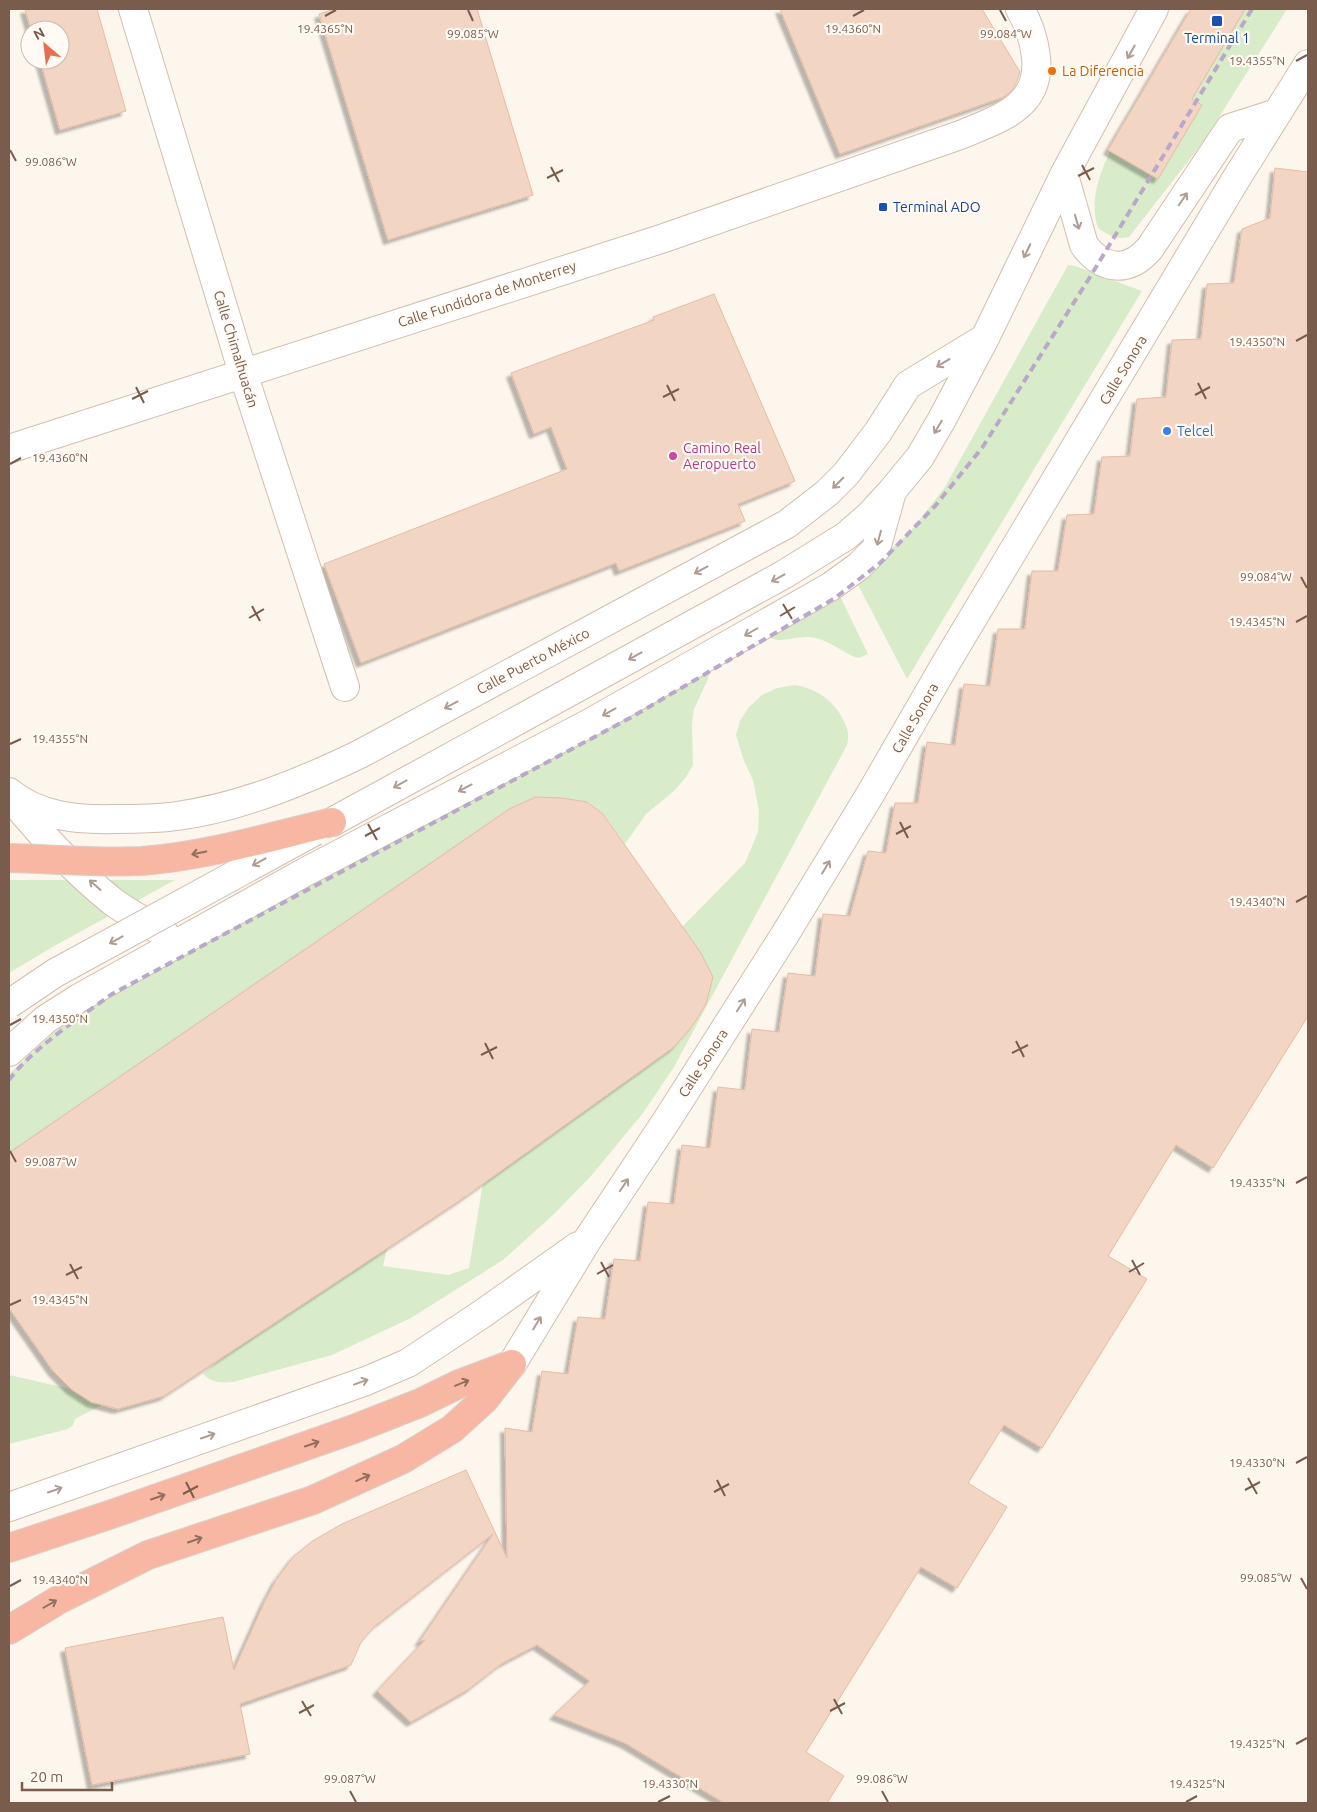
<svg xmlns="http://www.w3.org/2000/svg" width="1317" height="1812" font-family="Ubuntu,sans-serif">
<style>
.green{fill:#d8ecc9}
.building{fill:#f3d5c3;stroke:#e6bba3;filter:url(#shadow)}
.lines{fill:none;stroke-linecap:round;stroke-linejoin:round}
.minor-casing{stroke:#d1beb0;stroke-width:30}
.tertiary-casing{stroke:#d1beb0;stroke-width:30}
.motorway-casing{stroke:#dad1cd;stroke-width:30}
.minor{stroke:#fff;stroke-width:28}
.tertiary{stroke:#fff;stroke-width:28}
.motorway{stroke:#f7b7a3;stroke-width:28}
.rail{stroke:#b9a8c9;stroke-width:4;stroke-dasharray:8 5;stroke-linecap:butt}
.tertiary-bridge-casing{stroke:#d1beb0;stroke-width:30;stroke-linecap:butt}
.motorway-bridge-casing{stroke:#dad1cd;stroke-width:30;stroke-linecap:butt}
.tertiary-bridge{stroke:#fff;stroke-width:28}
.motorway-bridge{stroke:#f7b7a3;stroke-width:28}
.oneway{stroke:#af9d94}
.oneway2{stroke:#936e5e}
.ticks{fill:none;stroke:#7a5c4d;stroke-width:2}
.transit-dot{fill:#1a4fb4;stroke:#fffaf3;stroke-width:2}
.food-dot{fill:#e8710a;stroke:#fffaf3;stroke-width:2}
.shop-dot{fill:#3f7fe0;stroke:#fffaf3;stroke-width:2}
.hotel-dot{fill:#d1479c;stroke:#fffaf3;stroke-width:2}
.labels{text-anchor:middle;stroke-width:4.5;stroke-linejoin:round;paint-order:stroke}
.transit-label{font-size:14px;fill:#164399;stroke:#fffaf3}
.food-label{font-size:14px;fill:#c56008;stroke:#fffaf3;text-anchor:start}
.street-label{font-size:14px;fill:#7a5c4d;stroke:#fffaf3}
.shop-label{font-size:14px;fill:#366cbe;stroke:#fffaf3;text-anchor:start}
.hotel-label{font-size:14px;fill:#b23c85;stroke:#fffaf3;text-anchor:start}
.ticks-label{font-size:12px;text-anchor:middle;fill:#7a5c4d;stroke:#fffaf3;stroke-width:4.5;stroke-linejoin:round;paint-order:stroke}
</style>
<defs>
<filter id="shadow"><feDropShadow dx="-4.5" dy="4.5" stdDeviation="1" flood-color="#0004"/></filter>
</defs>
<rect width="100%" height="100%" fill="#fdf6ec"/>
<path class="green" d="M1245,9H1287L1204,141L1129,237C1115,240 1109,235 1098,228C1087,196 1105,162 1118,134L1168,163L1202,105L1192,99Z
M1068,265L1075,266L1142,291L907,679L855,579L869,569L910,532L945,487Z
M838,592L868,654L859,658L855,657C838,650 827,638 808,637C796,636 779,644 769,637Z
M708,671L709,674L708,679L694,709L692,724L693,765L686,777L675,790L646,814L625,844L605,816L587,802L562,798L536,797L511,808L9,1153V1074L63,1024L115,988Z
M795,685C819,688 840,706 847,729C849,734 848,740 847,745L674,1067L643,1113L591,1176L553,1215L503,1260L411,1318L332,1355L233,1382C220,1383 213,1383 203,1374L219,1360L387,1249L383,1266L448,1275L469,1268L483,1183L674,1047L693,1025L706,1004L701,953L682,927L745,863L758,832L759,811L753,780L744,761L736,735L740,721L749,707L762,695L777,688Z
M9,880H175L56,945L9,973Z
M9,1375L71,1389L91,1402L102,1405L75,1419L73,1425L68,1429L9,1444Z"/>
<path class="building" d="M25,9H97L126,111L60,130L40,60H60V30H31Z
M335,9H477L533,195L388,240L319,14Z
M780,9H982L1020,72L1017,81L1013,89L1004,97L840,154Z
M1191,9H1245L1192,99L1202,105L1158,179L1108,150Z
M1275,168L1308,172V1016L1213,1168L1176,1145L1108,1256L1147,1279L1042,1448L1004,1425L968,1483L1007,1507L957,1588L921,1567L806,1752L844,1776L827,1803H724L625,1743L554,1715L590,1681L537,1645L501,1664L469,1689L411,1722L377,1691L425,1640L419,1642L493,1534L375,1626L361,1642L351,1665L240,1704L250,1754L92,1785L65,1648L223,1617L234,1670L264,1603L276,1580L294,1556L314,1540L342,1524L466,1470L507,1558L505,1428L532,1432L542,1371L568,1374L578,1317L605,1319L614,1259L640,1261L648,1202L674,1204L682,1145L710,1148L718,1087L745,1090L752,1029L779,1032L788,973L815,976L823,914L850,916L868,851L886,853L895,803H918L927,742L955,745L964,684L990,686L998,629H1025L1032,571H1058L1067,515L1094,514L1102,457L1130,456L1137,399L1166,397L1172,340L1201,339L1207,284L1234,283L1242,229L1270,218Z
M714,294L795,481L738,504L745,521L619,571L616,563L361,663L324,564L567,469L551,427L534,434L511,373L654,320L653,317Z
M536,797L562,798L587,802L603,814L701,953L713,977L706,1004L693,1025L674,1047L462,1199L164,1396L118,1409L91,1402L71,1389L53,1371L9,1308V1153L511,808Z"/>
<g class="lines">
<g class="minor-casing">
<path id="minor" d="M133,9L243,373L345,687
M9,449L664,238L963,134C1000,118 1041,107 1036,57C1034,40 1029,24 1020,9"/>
</g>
<g class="tertiary-casing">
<path id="tertiary" d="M1064,175L1084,245C1103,271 1129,273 1150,248L1230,128L1277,113
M9,792C38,816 76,820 113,819C134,819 156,819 177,816C241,807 302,782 360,754L787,524L827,493L846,474L878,432L908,385L985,338
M12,799C42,836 75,871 112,901C128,913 147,923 164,933
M332,822L783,575L846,536L870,515L892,491L920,457L941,421L985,338L1064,175L1154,9
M9,1052L46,1019L79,998L307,871L588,724L830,587L859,566L876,549L891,495
M512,1364L588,1239L667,1120L784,936L871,793L946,663L1236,179L1308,64
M9,1507L366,1381L408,1363L482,1314L578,1246"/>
</g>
<g class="motorway-casing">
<path id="motorway" d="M9,1548L112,1514L354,1429L420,1403L459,1384L512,1364
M9,1630L60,1599L148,1555L313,1500L403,1459L452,1429L484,1400L512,1364"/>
</g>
<use href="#minor" class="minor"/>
<use href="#tertiary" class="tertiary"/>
<use href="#motorway" class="motorway"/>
<path class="rail" d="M9,1080C33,1048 79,1018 112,994L630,718L835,598L880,563L935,506L982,448L1090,277L1252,9"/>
<g class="tertiary-bridge-casing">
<path id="tertiary-bridge" d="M9,1004L55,973L315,831"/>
</g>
<g class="motorway-bridge-casing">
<path id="motorway-bridge" d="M9,858C53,859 98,863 142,861C206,856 270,837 332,822"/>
</g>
<use href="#tertiary-bridge" class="tertiary-bridge"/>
<use href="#motorway-bridge" class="motorway-bridge"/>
</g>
<defs><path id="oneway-shaft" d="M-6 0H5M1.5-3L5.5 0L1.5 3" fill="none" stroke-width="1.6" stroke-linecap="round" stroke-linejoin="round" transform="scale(1.25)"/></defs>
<g class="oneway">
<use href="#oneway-shaft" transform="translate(1131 52) rotate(119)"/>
<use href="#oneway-shaft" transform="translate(1183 199) rotate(-56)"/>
<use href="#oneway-shaft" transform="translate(1077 222) rotate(74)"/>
<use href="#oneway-shaft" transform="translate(1027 251) rotate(116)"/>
<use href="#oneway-shaft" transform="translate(943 363) rotate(149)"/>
<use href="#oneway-shaft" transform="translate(938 427) rotate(121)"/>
<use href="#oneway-shaft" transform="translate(838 483) rotate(135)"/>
<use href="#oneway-shaft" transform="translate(879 538) rotate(105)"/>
<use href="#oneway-shaft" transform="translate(701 570) rotate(152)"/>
<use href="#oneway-shaft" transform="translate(778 578) rotate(151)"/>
<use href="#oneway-shaft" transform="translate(751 632) rotate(150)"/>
<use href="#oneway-shaft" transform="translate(635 656) rotate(151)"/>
<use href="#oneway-shaft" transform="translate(451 705) rotate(152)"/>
<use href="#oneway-shaft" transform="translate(609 712) rotate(151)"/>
<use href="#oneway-shaft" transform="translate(400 784) rotate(151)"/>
<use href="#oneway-shaft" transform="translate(465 788) rotate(152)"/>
<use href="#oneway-shaft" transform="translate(259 862) rotate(151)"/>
<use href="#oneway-shaft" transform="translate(826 867) rotate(-59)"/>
<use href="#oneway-shaft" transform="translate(95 885) rotate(-139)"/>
<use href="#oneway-shaft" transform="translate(116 940) rotate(151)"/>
<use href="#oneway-shaft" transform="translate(741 1005) rotate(-57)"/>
<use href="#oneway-shaft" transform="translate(624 1185) rotate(-56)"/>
<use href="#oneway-shaft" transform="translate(537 1323) rotate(-59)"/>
<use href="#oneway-shaft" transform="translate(361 1382) rotate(-20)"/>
<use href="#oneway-shaft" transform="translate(208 1436) rotate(-19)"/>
<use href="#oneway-shaft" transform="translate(55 1490) rotate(-19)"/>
</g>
<g class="oneway2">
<use href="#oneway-shaft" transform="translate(199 853) rotate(168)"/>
<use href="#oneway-shaft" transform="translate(462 1383) rotate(-22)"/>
<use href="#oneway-shaft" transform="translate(312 1444) rotate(-19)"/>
<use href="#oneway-shaft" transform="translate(363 1478) rotate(-24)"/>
<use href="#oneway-shaft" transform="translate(158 1497) rotate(-19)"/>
<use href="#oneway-shaft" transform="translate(195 1540) rotate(-19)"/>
<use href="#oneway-shaft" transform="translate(50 1604) rotate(-30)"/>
</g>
<path class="ticks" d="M468,10L473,21M1000,10L1006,21M325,16L336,10M853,16L864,10M1296,61L1307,55M10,150L16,161M1082,165L1090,180M551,167L559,182M1078,176L1094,168M547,178L563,170M1296,341L1307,335M1198,383L1206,399M667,385L675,401M136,387L144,403M1195,395L1210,387M663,397L679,389M132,399L148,391M10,464L21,458M1301,577L1307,588M783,604L792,619M252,606L260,621M780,616L795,607M249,618L264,609M1296,622L1307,616M10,744L21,739M900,822L908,838M368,824L377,840M896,834L911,826M365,836L380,828M1296,902L1307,896M10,1025L21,1019M1016,1041L1024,1057M485,1043L493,1059M1012,1053L1028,1045M481,1055L497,1047M10,1151L16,1162M1296,1183L1307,1177M1132,1260L1140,1275M601,1262L609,1277M70,1264L78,1279M1129,1272L1144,1263M597,1274L613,1265M66,1275L82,1267M10,1305L21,1300M1296,1463L1307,1457M1248,1478L1257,1494M717,1480L725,1496M186,1482L194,1498M1245,1490L1260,1482M714,1492L729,1484M183,1494L198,1486M1301,1578L1307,1589M10,1586L21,1580M834,1699L842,1714M302,1701L311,1716M830,1711L845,1703M299,1713L314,1705M1296,1744L1307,1738M350,1791L356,1802M882,1791L888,1802M658,1802L670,1796M1186,1802L1197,1796"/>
<g class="transit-dot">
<rect x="1211" y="15" width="12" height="12" rx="2.5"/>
<rect x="878" y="202" width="10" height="10" rx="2.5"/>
</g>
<circle class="food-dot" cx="1052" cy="71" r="5"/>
<circle class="shop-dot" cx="1167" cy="431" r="5"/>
<circle class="hotel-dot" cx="673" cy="456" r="5"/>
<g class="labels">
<g class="transit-label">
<text x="1217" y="43">Terminal 1</text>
<text x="893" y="212" text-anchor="start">Terminal ADO</text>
</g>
<g class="food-label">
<text x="1062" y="76">La Diferencia</text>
</g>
<g class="street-label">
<text transform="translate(487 294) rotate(-18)" y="5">Calle Fundidora de Monterrey</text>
<text transform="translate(236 349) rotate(73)" y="5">Calle Chimalhuacán</text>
<text transform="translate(1123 370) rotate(-59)" y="5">Calle Sonora</text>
<text transform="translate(533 661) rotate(-28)" y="5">Calle Puerto México</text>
<text transform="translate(915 718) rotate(-60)" y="5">Calle Sonora</text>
<text transform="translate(703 1063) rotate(-57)" y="5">Calle Sonora</text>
</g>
<g class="shop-label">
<text x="1177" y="436">Telcel</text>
</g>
<g class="hotel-label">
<text x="683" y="453">Camino Real<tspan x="683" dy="16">Aeropuerto</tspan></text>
</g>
</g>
<g class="ticks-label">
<text x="325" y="33">19.4365°N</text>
<text x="853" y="33">19.4360°N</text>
<text x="473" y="38">99.085°W</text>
<text x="1006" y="38">99.084°W</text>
<text x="1257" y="65">19.4355°N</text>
<text x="51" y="166">99.086°W</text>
<text x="1257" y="346">19.4350°N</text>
<text x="60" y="462">19.4360°N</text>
<text x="1266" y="581">99.084°W</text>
<text x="1257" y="626">19.4345°N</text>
<text x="60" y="743">19.4355°N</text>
<text x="1257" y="906">19.4340°N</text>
<text x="60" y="1023">19.4350°N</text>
<text x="51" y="1166">99.087°W</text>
<text x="1257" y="1187">19.4335°N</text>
<text x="60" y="1304">19.4345°N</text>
<text x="1257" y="1467">19.4330°N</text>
<text x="1266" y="1582">99.085°W</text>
<text x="60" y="1584">19.4340°N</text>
<text x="1257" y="1748">19.4325°N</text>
<text x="350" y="1783">99.087°W</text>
<text x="882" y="1783">99.086°W</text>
<text x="670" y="1788">19.4330°N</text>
<text x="1197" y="1788">19.4325°N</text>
</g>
<rect width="1317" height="1812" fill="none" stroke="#7a5c4d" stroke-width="20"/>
<g transform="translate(45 45) rotate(332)"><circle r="24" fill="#fffaf3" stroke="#cabbb1"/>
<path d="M0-4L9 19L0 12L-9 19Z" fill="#e76f51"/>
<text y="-8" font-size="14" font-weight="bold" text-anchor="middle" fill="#7a5c4d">N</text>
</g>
<path d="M22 1782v8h90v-8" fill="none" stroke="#7a5c4d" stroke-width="2.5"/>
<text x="30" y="1782" font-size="15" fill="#7a5c4d" stroke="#fffaf3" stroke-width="4" paint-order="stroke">20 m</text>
</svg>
